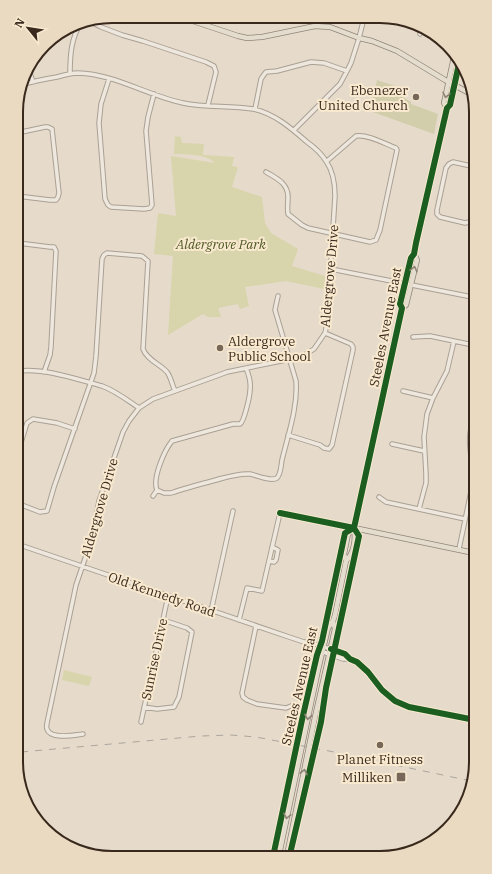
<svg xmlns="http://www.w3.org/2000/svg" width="492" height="874" font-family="'IBM Plex Serif',serif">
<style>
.green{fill:#d8d4ab}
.cemetery{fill:#d2ceab}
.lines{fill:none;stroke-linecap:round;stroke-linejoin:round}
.minor-casing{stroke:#aaa094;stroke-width:5.5}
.major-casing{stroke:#90867b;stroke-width:6}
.minor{stroke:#ede7dd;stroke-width:3.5}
.major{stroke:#e4dccd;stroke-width:4.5}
.rail{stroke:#aca59d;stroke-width:1;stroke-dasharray:7 7;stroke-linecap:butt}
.cycleway-casing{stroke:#f8e9cf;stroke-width:8}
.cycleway{stroke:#1b5e20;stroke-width:6}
.oneway{stroke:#8e8274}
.poi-dot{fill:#766759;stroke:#f8e9cf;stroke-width:1.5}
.labels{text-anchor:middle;stroke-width:4;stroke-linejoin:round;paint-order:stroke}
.poi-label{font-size:13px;fill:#39281c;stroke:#f8e9cf;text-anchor:end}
.park-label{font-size:13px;font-style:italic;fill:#4d5721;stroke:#f8e9cf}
.street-label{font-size:13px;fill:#39281c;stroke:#f8e9cf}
.rim{fill:none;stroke:#39281c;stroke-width:2}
</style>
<rect width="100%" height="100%" fill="#e6dbca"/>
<path class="green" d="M175,136L181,137L182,143L204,144L203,155L234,157L232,166L238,167L232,187L262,197L265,223L271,233L298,249L292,266L325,276L324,289L286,281L245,287L249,306L240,309L238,304L218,308L221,317H208L203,314L168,335L173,256L154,254L158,213L176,216L171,156L215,163C205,153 187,155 174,154Z
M64,670L92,677L89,686L62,680Z"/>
<path class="cemetery" d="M377,80L395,86L393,93L401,96L411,102V104L438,114L434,134L370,111Z"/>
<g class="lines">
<g class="minor-casing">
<path id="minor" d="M89,21L101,27L122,35L143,41L206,62L214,66L216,72L208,105
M420,34L422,29
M28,67L33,82
M70,74C70,55 71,39 81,22
M109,79L101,104L99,123L105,199L108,205L111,207L144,209L150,208L152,205L146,131L148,117L154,94
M21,85C33,81 45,79 57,77C64,75 71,73 78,73C115,74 148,96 183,103C206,108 230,105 253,109C274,113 291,128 307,142C314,147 321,153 326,161C333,171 335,184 335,196L327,324L325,333L314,349L301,357L227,372L219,375L153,399L139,408L129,421L123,432L99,501L91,541L76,585L47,723C47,725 46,727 47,729C50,740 75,735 83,734
M255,109L261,79L263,76L266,72L277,71L311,62L324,63L347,71
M294,130L340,84L347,71L351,63L359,38L364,18
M17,133L45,127H48L52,129L59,193L58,197L56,200H50L17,196
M471,166L453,162L449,164L446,168L437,210V214L440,217L465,223L469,222L472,221
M266,172C276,178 288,183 288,197C288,203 287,208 288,214L302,225L308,228L370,242L376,240L380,230L397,150L396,148C385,144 368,134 356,136L327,161
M18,243L50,247H54L56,251L51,347L50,355L44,372
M331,269L472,297
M413,337L430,336L473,345
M19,371C45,368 76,379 102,386C116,391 127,400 139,408
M403,391L433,398
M288,435L320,445L324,448L329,449L332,445L353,350V347L351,344L325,333
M392,444L424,451
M19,449L27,423L33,419L57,423L75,429
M157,490L164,493H171C186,488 201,484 216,480C227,477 238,473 250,474C256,475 271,482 277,478C281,474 281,465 282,460C288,435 298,407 296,381L275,310L276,305L278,296
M157,490C152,479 164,451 172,441L233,424C235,424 239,424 240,424C244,422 250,396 250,390C251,383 249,375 246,368
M153,496L157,490
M379,497L386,502L465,519
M19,504L40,512L47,511L54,487L94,373L96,356L102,259L104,255L107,253L142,256L148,261L143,349C147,360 160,364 167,372C171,377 172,385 175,391
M419,509L426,483V474L424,437L427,414L433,398L447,371L454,341
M20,545L289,637L304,642H309C331,649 352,655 368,672C377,682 383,694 395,701C406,707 419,709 430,711C445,714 460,717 475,720
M459,549L473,482C474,463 465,440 473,422
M269,561L274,562L276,560L278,550L272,547
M211,611L233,511
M239,620L247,588L262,591L280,513L354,528
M256,626L242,693L243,697L247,700L257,704L286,708L291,706
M304,642L307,646L329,654L343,659H350
M144,707L157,709L174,707L179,697L192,632L187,628L163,620
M141,722L168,596"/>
</g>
<g class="major-casing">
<path id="major" d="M178,16L238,36L247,38L262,37L315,26L330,27L359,38L372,41L397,51L445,80L471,94
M447,108L444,103L454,57
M402,308L406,305L417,260L414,254
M354,528L474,553
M346,561C354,553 356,539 354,528L402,308C399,300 408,268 411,258L414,254L416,243L447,108L450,105L459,64
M279,855L318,670L328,628L333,621L335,615L346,561L344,554L348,534L354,528
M287,855L315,717L335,629L333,621"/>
</g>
<use href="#minor" class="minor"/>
<use href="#major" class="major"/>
<path class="rail" d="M21,752L201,736L231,735L256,737L329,751L471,781"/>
<g class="cycleway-casing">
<path id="cycleway" d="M280,513L354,528
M331,649L345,654L350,659L357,662L368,672L382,690L395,701L409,707L475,720
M290,854L321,722L326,688L359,536L354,528L402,308L400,304L411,258L414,254L416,243L447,108L450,105L459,64
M275,855L274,852L302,720L317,655L322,641L345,533L354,528"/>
</g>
<use href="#cycleway" class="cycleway"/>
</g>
<defs><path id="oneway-chevron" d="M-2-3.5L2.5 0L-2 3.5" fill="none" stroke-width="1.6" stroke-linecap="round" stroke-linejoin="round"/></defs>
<g class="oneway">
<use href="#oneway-chevron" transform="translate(446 95) rotate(103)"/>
<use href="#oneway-chevron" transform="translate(414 269) rotate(-77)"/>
<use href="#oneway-chevron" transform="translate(308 717) rotate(100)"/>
<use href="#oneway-chevron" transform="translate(304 772) rotate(-78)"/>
<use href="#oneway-chevron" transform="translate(287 816) rotate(102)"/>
</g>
<g class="poi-dot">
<circle cx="416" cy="97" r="4"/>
<circle cx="220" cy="348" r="4"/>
<circle cx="380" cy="745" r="4"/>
<rect x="396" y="772" width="10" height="10" rx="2"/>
</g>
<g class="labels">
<g class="poi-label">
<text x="408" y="95">Ebenezer<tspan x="408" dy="15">United Church</tspan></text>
<text x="228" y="346" text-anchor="start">Aldergrove<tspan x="228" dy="15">Public School</tspan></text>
<text x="380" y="764" text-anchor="middle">Planet Fitness</text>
<text x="392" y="782">Milliken</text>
</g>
<g class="park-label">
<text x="221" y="249">Aldergrove Park</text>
</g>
<g class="street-label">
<text transform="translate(329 276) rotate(-85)" y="5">Aldergrove Drive</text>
<text transform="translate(385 327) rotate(-79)" y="5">Steeles Avenue East</text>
<text transform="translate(99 508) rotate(-74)" y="5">Aldergrove Drive</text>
<text transform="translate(162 594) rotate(19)" y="5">Old Kennedy Road</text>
<text transform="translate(154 659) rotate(-78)" y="5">Sunrise Drive</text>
<text transform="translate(299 686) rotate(-77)" y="5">Steeles Avenue East</text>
</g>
</g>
<path d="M0 0H492V874H0ZM112 23H380A89 89 0 0 1 469 112V762A89 89 0 0 1 380 851H112A89 89 0 0 1 23 762V112A89 89 0 0 1 112 23Z" fill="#e9dac1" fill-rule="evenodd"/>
<path class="rim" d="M112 23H380A89 89 0 0 1 469 112V762A89 89 0 0 1 380 851H112A89 89 0 0 1 23 762V112A89 89 0 0 1 112 23Z"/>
<g transform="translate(28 28) rotate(300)" stroke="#f8e9cf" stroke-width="3" paint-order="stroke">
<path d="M0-3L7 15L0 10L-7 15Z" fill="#39281c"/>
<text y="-6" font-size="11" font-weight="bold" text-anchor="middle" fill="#39281c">N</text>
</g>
</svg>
